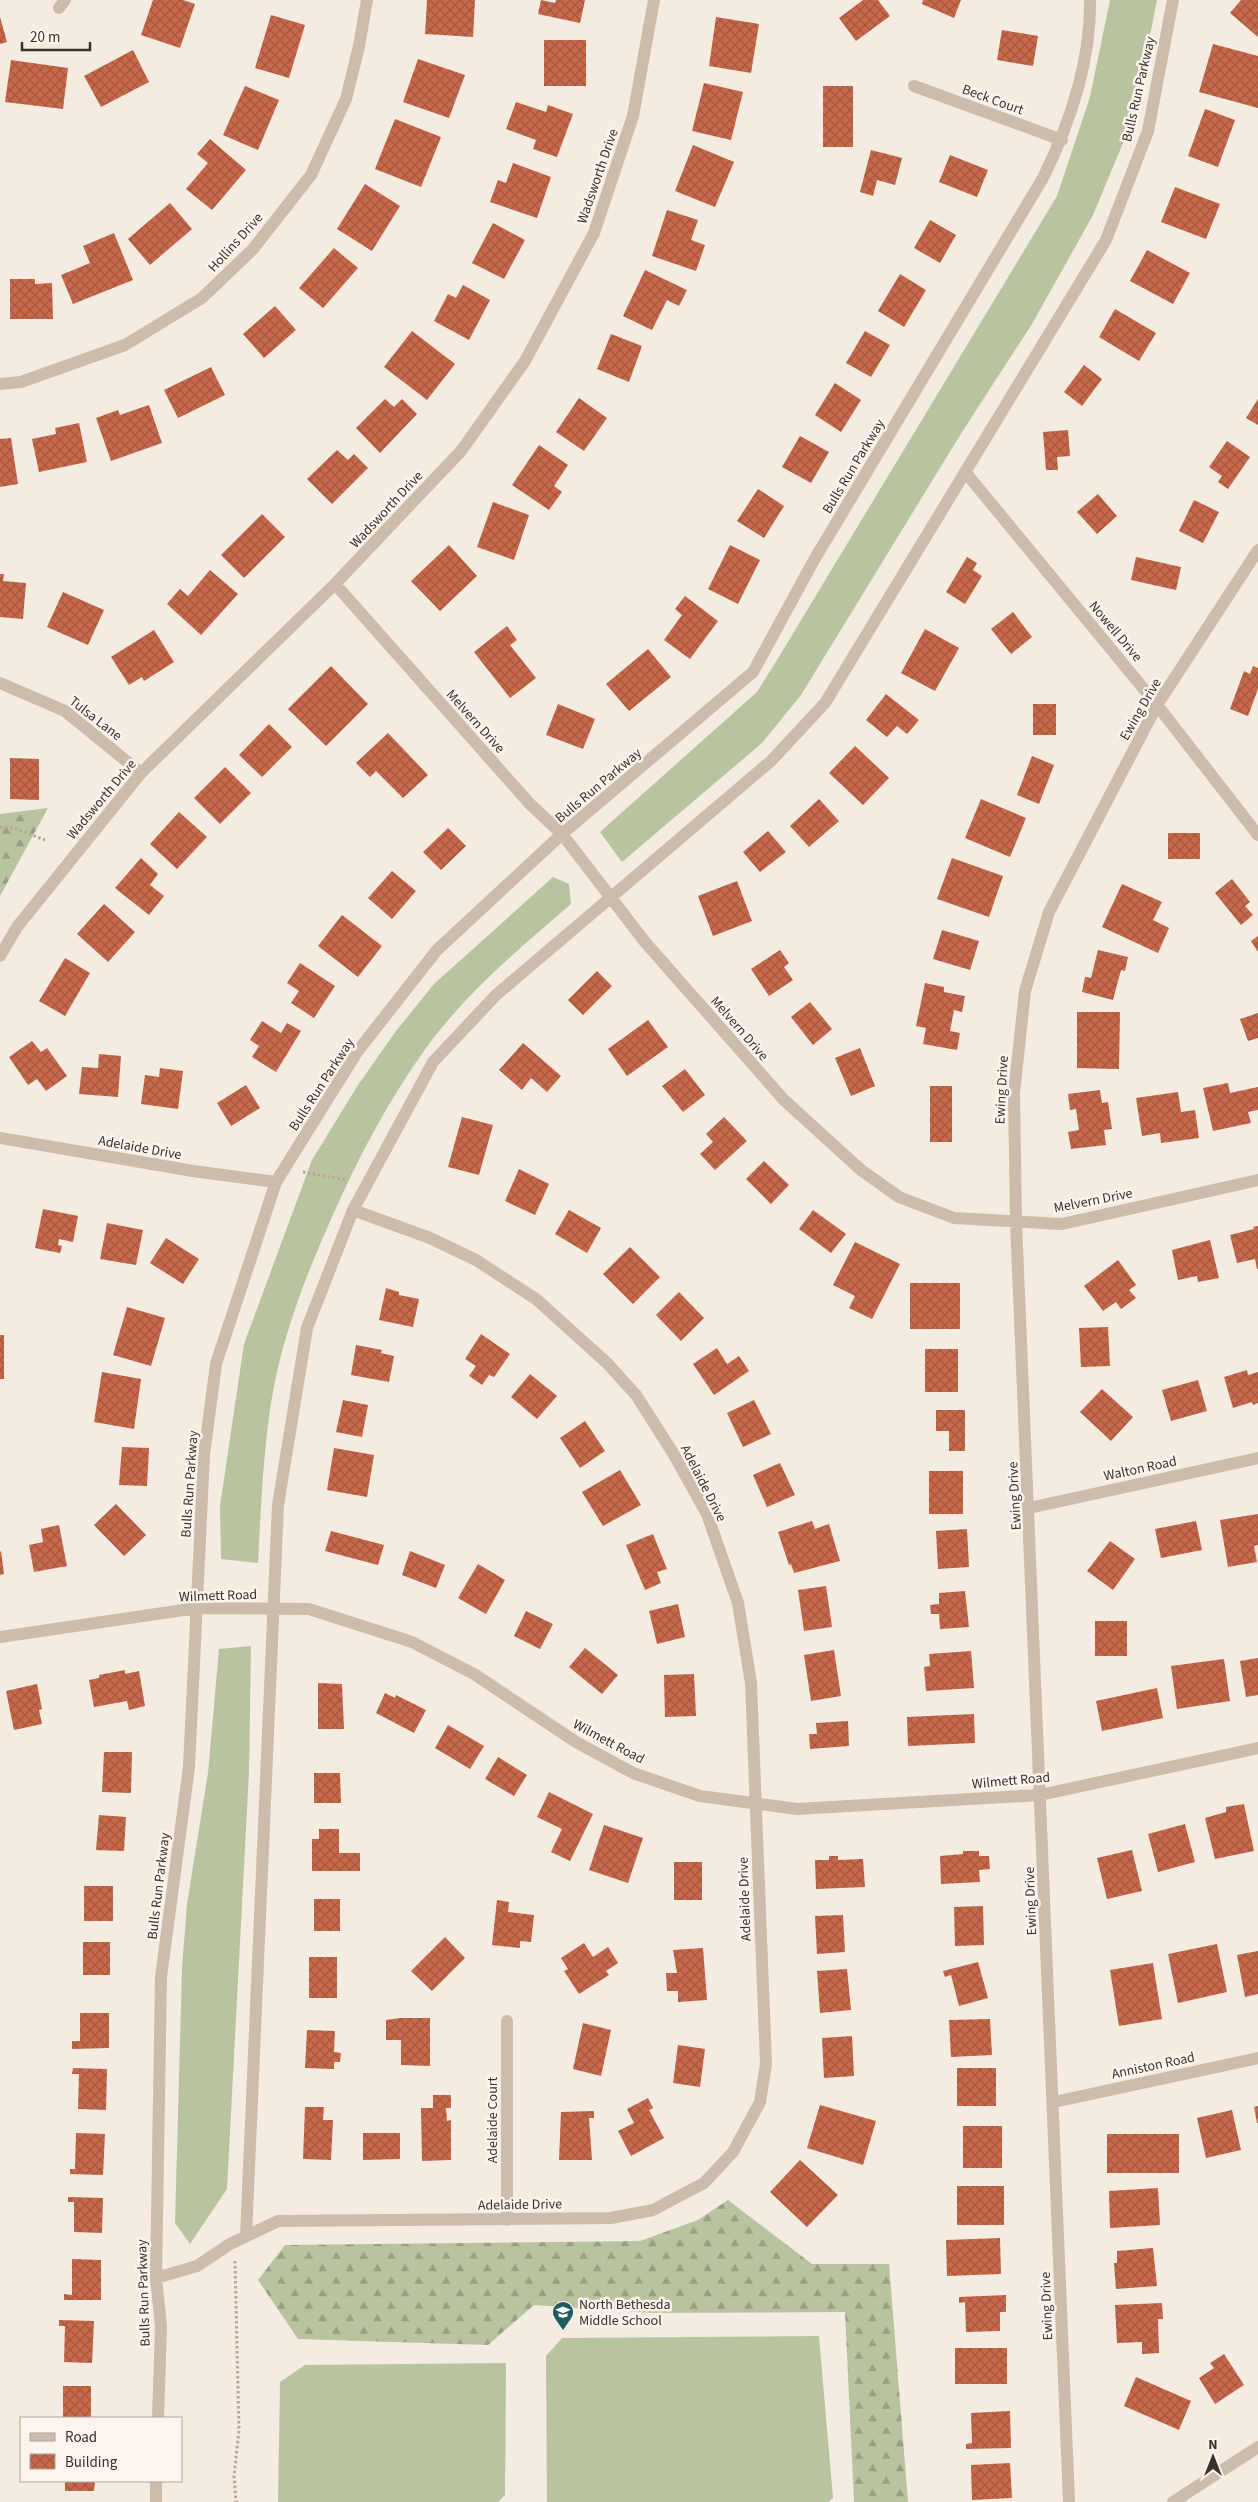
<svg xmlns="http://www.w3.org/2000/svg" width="1258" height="2502" font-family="'Source Sans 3',sans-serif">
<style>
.grass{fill:#b8c4a0}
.forest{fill:url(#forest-firs)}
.building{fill:url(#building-cross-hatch)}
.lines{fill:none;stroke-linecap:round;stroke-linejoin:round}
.path{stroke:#b9a596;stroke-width:3;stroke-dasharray:2.5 2.5;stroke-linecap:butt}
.street{stroke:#cdbbac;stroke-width:12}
.labels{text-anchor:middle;stroke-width:5;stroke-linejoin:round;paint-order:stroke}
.street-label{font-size:14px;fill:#3b302b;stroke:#fbf5ee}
.poi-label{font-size:14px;fill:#3b302b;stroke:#fbf5ee;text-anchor:start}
</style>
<defs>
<pattern id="forest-firs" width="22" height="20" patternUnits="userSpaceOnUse" patternTransform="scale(1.25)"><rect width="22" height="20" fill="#b8c4a0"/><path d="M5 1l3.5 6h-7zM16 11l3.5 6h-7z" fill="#97a083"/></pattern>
<pattern id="building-cross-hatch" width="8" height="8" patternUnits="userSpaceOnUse" patternTransform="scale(1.25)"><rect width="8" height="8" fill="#c8694b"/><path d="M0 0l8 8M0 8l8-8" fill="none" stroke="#a4573f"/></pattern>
</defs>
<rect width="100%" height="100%" fill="#f4ebe1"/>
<path class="grass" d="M1110,0H1157L1143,71L1123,143L1093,215L1032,324L962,432L801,695L762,743L622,862L600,832L757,692L777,660L1057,196L1090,97Z
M553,877L569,884L571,904C520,948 466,993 426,1048C388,1101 358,1158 332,1217C306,1275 283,1334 272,1397C263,1452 261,1508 258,1563L221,1559L220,1506L244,1344L312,1160L358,1085L396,1031L434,984Z
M251,1646L249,1772L227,2189L190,2244L175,2223L182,1968L187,1904L208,1773L219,1649Z
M819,2336L833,2498L828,2502H547L546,2356L562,2338Z
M506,2363L505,2495L498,2502H278L280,2382L305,2365Z"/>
<path class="forest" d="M48,808L0,896V814Z
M728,2200L812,2264H889L908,2502H854L845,2312L654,2313L534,2305L488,2345L298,2339L258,2280L285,2245L640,2241L698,2220Z"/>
<path class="building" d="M153,0H183L195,4L180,48L141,35Z
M427,0H475L473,37L425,34Z
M541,0L555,3L556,0H585L580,23L538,14Z
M863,0H878L890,16L856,41L839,18Z
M923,0H961L954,18L922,4Z
M1241,0H1258V37L1230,13Z
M271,15L305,25L289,78L255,68Z
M0,17L7,42L0,44Z
M716,17L759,24L751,73L709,66Z
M1002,30L1038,36L1033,66L997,60Z
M544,40H586V86H544Z
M1213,44L1258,56V108L1199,92Z
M133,50L149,82L101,107L84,76Z
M418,59L465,75L449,118L403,102Z
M11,60L68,68L63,109L5,102Z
M704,83L743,92L731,140L692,131Z
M245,86L279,100L258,150L223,135Z
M823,86H853V147H823Z
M516,102L546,112L548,105L573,114L557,157L533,149L536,140L506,129Z
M1205,109L1235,120L1218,167L1188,156Z
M395,119L441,137L421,187L375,169Z
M210,139L246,170L212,210L186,189L208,163L197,154Z
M693,145L734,162L715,207L675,191Z
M871,150L902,158L895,185L877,180L873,196L860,192Z
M950,155L988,170L977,197L939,182Z
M513,163L551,177L537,218L490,202L498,180L506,183Z
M365,184L400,206L372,251L337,229Z
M1175,187L1220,204L1206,239L1161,222Z
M170,203L192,229L150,265L128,239Z
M667,210L698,220L691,240L705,245L696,271L652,256Z
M930,220L956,235L940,263L914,248Z
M493,223L525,240L504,279L472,263Z
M114,233L133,280L73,304L61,275L90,263L83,246Z
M334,248L358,268L323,308L299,288Z
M1147,250L1190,273L1173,304L1130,281Z
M645,270L687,290L679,306L667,300L652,330L623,316Z
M900,274L926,290L904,327L878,311Z
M10,279H35V284L52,283L53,319H10Z
M463,285L490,300L469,340L434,321L448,294L456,298Z
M275,306L296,330L264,358L243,334Z
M1115,309L1156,333L1139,361L1099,337Z
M412,331L455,364L427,400L384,367Z
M865,331L890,345L871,377L846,363Z
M611,334L642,346L629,382L597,369Z
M1084,365L1102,379L1082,406L1064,392Z
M211,367L225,395L178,418L164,390Z
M835,383L861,400L841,432L815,415Z
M579,398L607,418L584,451L556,432Z
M385,399L394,407L402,399L417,414L380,453L356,428Z
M1258,399V425L1246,418Z
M149,405L162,443L111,461L96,418L118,410L120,415Z
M79,423L87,462L39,472L32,439L56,434L55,428Z
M1068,430L1070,456L1057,457L1058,470H1046L1043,432Z
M800,436L829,452L811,483L782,467Z
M11,438L18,484L0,487V439Z
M1227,441L1250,457L1228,489L1218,482L1222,476L1209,467Z
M539,445L568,465L554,486L562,492L549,510L512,485Z
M337,450L348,460L354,454L368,468L332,504L307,479Z
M758,489L784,506L764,538L737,521Z
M1098,494L1117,516L1097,534L1077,512Z
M1194,500L1219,512L1203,543L1179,531Z
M493,502L529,515L514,560L477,547Z
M262,514L285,537L244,578L221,555Z
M449,545L477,576L440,611L411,581Z
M730,545L760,560L738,604L708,589Z
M967,557L977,563L973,570L982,576L965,604L946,592Z
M1136,557L1181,567L1176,590L1131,580Z
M210,570L238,594L201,635L167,604L180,589L188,596Z
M0,574H4L3,581L26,583L23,619L0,617Z
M63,592L104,610L88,645L47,627Z
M685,596L718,621L690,659L664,640L682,615L675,609Z
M1013,612L1032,637L1011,654L991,629Z
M507,626L517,640L510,645L536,678L510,698L474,652Z
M925,629L959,648L935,691L901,673Z
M154,630L174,662L144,681L142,677L129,685L111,657Z
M648,649L671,677L629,711L606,684Z
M331,666L368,704L326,746L288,709Z
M1253,666L1258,668V689L1248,716L1230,709L1244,671L1250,674Z
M886,694L919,720L907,734L897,726L887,737L866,720Z
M558,704L595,719L583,749L546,735Z
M1033,704H1056V735H1033Z
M269,724L292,747L262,777L239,755Z
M388,733L428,775L403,798L376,771L370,777L356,763Z
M855,746L889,778L863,805L829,773Z
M1032,756L1054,765L1039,804L1017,795Z
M10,758L39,759V800L10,799Z
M225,767L251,793L220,824L194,798Z
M819,799L839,821L809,847L790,826Z
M981,799L1026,818L1010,857L965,838Z
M179,812L207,837L177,869L150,844Z
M448,828L466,846L441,870L423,852Z
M768,831L786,852L760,872L743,852Z
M1168,833H1200V859H1168Z
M141,858L158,874L150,885L164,896L149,915L115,888Z
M952,858L1003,876L989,917L937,899Z
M392,871L416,891L392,919L368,898Z
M1232,879L1250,902L1245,906L1253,915L1241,925L1215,893Z
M737,881L752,921L713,936L698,896Z
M1122,884L1162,902L1153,920L1169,928L1158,953L1102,927Z
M104,904L135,932L108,962L77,934Z
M342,915L382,946L358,977L318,946Z
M942,930L979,941L970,970L933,959Z
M1258,936V952L1251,941Z
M780,950L789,963L784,967L793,980L769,996L751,969Z
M1098,950L1128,957L1125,971L1121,970L1113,1000L1082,992L1085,977L1091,978Z
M65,958L90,973L65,1016L39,1001Z
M300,963L335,986L314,1018L291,1003L299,991L287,983Z
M597,971L612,986L583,1015L568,1000Z
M925,983L944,987V992L965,996L962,1012L954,1010L950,1031L960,1033L957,1050L923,1044L926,1028L916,1026Z
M810,1002L832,1029L813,1045L791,1017Z
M1077,1012H1120L1119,1069L1077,1068Z
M1258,1013V1038L1248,1041L1240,1019Z
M648,1020L668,1047L627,1076L608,1049Z
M262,1021L281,1033L287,1023L301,1031L276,1072L252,1057L259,1046L250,1040Z
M32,1041L41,1052L47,1048L67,1076L46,1091L37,1079L28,1085L9,1057Z
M523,1043L561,1076L547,1092L531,1078L522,1090L499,1070Z
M860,1048L875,1086L851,1096L835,1058Z
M99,1054L121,1056L118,1097L79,1094L82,1067L98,1068Z
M160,1068L183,1071L178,1109L141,1104L145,1075L159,1077Z
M685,1069L705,1095L683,1112L662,1086Z
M1228,1083L1230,1093L1258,1087V1110L1248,1112L1251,1123L1213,1131L1203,1088Z
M246,1085L260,1108L231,1126L217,1103Z
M930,1086H952V1142H930Z
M1100,1090L1102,1103L1108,1102L1112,1129L1104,1130L1106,1145L1071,1149L1068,1132L1079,1130L1076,1109L1070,1110L1068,1094Z
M1178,1092L1181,1112L1195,1110L1199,1138L1161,1143L1160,1133L1142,1136L1136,1098Z
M462,1117L493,1125L479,1175L448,1167Z
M724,1117L747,1141L715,1170L700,1154L713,1142L706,1134Z
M764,1161L789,1185L771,1204L746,1179Z
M519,1169L549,1184L535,1215L505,1201Z
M43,1209L78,1216L73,1242L59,1239L58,1245L62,1246L60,1253L35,1248Z
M569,1210L601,1228L587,1253L555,1234Z
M813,1210L846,1234L831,1253L799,1229Z
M107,1223L143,1230L136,1265L100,1259Z
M1258,1226V1269H1257L1255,1259L1237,1263L1230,1235L1254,1229L1253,1227Z
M166,1238L199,1259L183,1284L150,1263Z
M1210,1240L1219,1278L1198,1282L1197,1276L1178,1280L1172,1250Z
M855,1242L900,1264L872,1319L849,1308L855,1296L833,1285Z
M630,1247L660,1277L633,1304L603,1274Z
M1118,1260L1136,1285L1129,1290L1136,1298L1121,1309L1116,1302L1103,1311L1084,1286Z
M910,1283H960V1329H910Z
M386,1288L399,1292V1295L419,1299L413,1327L379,1320Z
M679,1292L704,1318L681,1341L656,1315Z
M127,1307L165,1318L151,1366L113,1355Z
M1108,1327L1110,1366L1081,1367L1079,1328Z
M481,1334L510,1354L494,1377L489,1375L482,1385L469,1376L476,1366L465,1359Z
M0,1335H4V1379H0Z
M356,1345L382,1350L381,1353L394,1356L389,1382L351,1375Z
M717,1348L727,1364L739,1356L749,1371L714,1395L693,1364Z
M925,1349H958V1392H925Z
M1247,1370L1248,1375L1258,1372V1403L1253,1405L1252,1402L1233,1408L1224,1377Z
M102,1372L141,1379L134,1429L94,1422Z
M530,1374L557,1396L537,1419L511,1397Z
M1198,1380L1207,1411L1171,1421L1162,1390Z
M1102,1389L1133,1417L1111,1441L1080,1412Z
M343,1400L368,1405L362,1437L336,1432Z
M754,1400L771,1434L743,1447L727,1413Z
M936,1410H965V1451H949V1431H936Z
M585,1421L605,1451L580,1468L560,1438Z
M122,1447L149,1448L147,1486L119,1485Z
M334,1448L374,1455L367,1497L327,1490Z
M780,1463L795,1495L767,1507L753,1475Z
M620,1470L641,1505L603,1526L582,1492Z
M929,1471H963V1514H929Z
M116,1504L146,1535L124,1556L94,1525Z
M1258,1514V1545L1254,1546L1257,1562L1228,1567L1220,1520Z
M812,1521L815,1529L829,1524L840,1561L794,1573L791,1564L789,1565L778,1532Z
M1196,1521L1202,1550L1161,1558L1155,1529Z
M59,1525L67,1566L34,1572L29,1545L43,1542L41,1529Z
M967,1529L969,1567L938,1569L936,1531Z
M331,1531L384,1545L378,1565L325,1551Z
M653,1534L667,1569L657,1572L661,1583L645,1590L626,1545Z
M1110,1541L1135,1559L1113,1590L1087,1571Z
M1,1551L4,1574L0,1575V1552Z
M410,1551L445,1565L436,1588L402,1575Z
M478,1564L505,1580L486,1614L458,1598Z
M826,1586L832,1627L804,1631L798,1590Z
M965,1591L969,1627L940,1629L939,1614H931L930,1605L939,1604V1593Z
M678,1604L685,1637L657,1644L649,1611Z
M526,1611L553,1624L540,1649L514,1636Z
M1095,1621H1127V1656H1095Z
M585,1648L618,1675L602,1694L569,1667Z
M834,1650L841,1696L811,1701L804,1655Z
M971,1651L974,1688L926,1691L924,1667L930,1666L929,1654Z
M1258,1658V1695L1246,1697L1240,1661Z
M1224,1659L1230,1701L1177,1709L1171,1666Z
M125,1670V1674L139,1671L145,1706L129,1710L127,1701L94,1707L89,1680L99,1678V1675Z
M694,1674L696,1716L665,1717L664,1675Z
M318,1683L342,1684L344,1729H318Z
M37,1684L42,1709L39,1710L42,1724L14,1730L6,1691Z
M1157,1688L1163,1718L1102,1731L1096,1701Z
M385,1693L395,1698L396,1695L426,1710L414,1733L376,1713Z
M974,1714L975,1743L908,1746L907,1717Z
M848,1721L849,1746L810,1749L809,1734H817L816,1723Z
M448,1725L484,1746L470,1769L435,1748Z
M104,1752H132L131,1793L102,1792Z
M498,1757L527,1775L514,1796L485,1779Z
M314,1773H340L341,1803H314Z
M549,1792L593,1814L570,1861L551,1852L562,1829L537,1817Z
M1244,1804L1254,1851L1215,1859L1205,1818L1226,1812V1807Z
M99,1815L126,1817L124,1851L96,1850Z
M1185,1824L1195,1862L1158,1872L1148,1834Z
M604,1825L643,1838L628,1883L589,1870Z
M319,1829H339V1853H360V1871H312V1839H319Z
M1132,1850L1142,1891L1107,1899L1097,1858Z
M963,1851H979V1856H989L990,1869L979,1870L980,1882L941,1884L940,1856L963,1854Z
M829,1856H838V1860L863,1859L865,1887L816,1889L815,1860H829Z
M674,1862H702V1900H674Z
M84,1886H113V1921H84Z
M314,1899H340V1931H314Z
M497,1900L509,1902L508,1912L534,1915L531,1942L520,1941V1948L492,1945Z
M983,1906L984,1945L955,1946L954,1907Z
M843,1915L845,1952L817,1954L815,1916Z
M445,1937L465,1958L432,1991L411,1971Z
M83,1942H110V1975H83Z
M584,1943L593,1957L608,1947L618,1963L606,1971L609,1975L579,1994L564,1971L568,1969L561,1958Z
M1217,1944L1227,1992L1178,2003L1168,1954Z
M703,1948L707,2000L678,2002V1991H667L666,1973H677L673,1950Z
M1258,1951V1994L1245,1997L1237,1955Z
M309,1957H337V1998H309Z
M978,1962L988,1998L959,2006L951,1975L945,1977L943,1971Z
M1153,1963L1162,2019L1119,2026L1110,1970Z
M847,1969L851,2010L820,2013L817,1971Z
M80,2013H109V2048L72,2049V2041H80Z
M400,2018H430V2066L401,2065V2040H386V2020Z
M990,2019L992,2055L951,2057L949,2020Z
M583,2023L611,2030L601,2076L573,2069Z
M307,2030L335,2031L334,2052L341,2053L340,2062H334V2069L305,2068Z
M852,2036L854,2076L824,2078L822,2038Z
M678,2045L705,2049L700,2087L673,2083Z
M73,2068L107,2069L106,2110L78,2109L79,2074H72Z
M957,2068H996V2106H957Z
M433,2095H451V2108H446L447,2121L451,2120V2160L422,2161L421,2108H433Z
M648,2098L653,2108L649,2110L664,2138L631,2156L618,2131L634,2123L627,2109Z
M820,2105L876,2121L863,2165L807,2148Z
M1258,2106V2123H1257L1254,2107Z
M305,2107H324L323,2120H333L331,2160L303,2159Z
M1232,2110L1241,2150L1206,2158L1197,2118Z
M594,2111V2118H589L592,2160H559L561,2112Z
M963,2126H1002V2168H963Z
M76,2133L105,2134L103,2175L70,2174V2169H75Z
M363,2133H400V2159L363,2160Z
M1107,2134H1179V2173H1107Z
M800,2160L838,2195L807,2227L770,2192Z
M957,2186H1004V2225H957Z
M1158,2188L1160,2225L1110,2228L1109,2191Z
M68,2197L103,2198L102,2233L74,2232V2202H68Z
M1000,2238L1001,2274L947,2276L946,2240Z
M1153,2248L1157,2286L1116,2289L1114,2263H1117V2251Z
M72,2259L101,2260V2300H64V2294L72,2295Z
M1006,2295V2312H1000V2331L966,2332L965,2302L959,2303V2297Z
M1162,2303L1163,2319H1158L1159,2353L1142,2354V2342L1117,2343L1115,2305Z
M59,2320L94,2321L92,2363L64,2362L65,2326H59Z
M955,2348H1007V2384H955Z
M1224,2354L1244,2385L1215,2404L1199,2378L1214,2368L1210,2363Z
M1136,2377L1191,2401L1179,2430L1124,2406Z
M63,2386H91V2418H63Z
M1010,2411L1011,2448L966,2449V2444L972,2443L971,2413Z
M1010,2463L1012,2498L972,2500L971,2465Z
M65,2481H95L94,2491H65Z"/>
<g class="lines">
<path class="path" d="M0,827L14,828L45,840
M303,1172L346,1180
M235,2261L239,2430L234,2476L236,2502"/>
<path class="street" d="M59,8L65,0
M914,86L1062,140
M0,384L21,382L125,345L202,298L253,249L311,175L346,99L359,46L367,0
M966,473L1157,705L1258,835
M335,584L530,804L562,834L645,942L784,1100L861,1170L899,1197L954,1218L1062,1224L1258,1180
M0,683L65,711L141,773
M0,956L17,927L141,773L335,584L461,451L525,361L594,233L633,116L654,0
M0,1138L193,1171L276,1182
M1029,1508L1258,1458
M0,1637L197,1608L309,1609L412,1642L474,1674L576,1742L633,1773L700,1796L797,1809L1040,1795L1258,1748
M507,2021V2220
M1054,2102L1258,2058
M246,2236L278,1505L307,1328L353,1210L433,1062L496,995L771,761L825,703L1106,240L1148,131L1173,0
M156,2278L197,2266L230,2244L278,2221L611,2218L653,2210L704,2183L733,2152L760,2102L766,2064L751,1683L738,1603L707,1514L673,1453L636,1395L607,1363L536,1299L476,1260L430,1238L353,1210
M158,2418L161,2326L156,2278L161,1977L189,1767L204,1455L216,1364L276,1182L357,1052L437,950L562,834L753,672L814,560L1043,178C1070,123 1091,62 1090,0
M156,2502V2481
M1069,2502L1016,1222L1014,1093L1025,991L1049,912L1157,705L1258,550
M1173,2502L1258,2447"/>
</g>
<defs>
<g id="school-pin" transform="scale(1.125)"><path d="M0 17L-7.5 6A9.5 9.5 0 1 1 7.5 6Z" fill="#1f5a5e" stroke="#fbf5ee"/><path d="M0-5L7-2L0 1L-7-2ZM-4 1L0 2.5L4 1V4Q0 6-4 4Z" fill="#fff"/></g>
</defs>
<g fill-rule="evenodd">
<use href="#school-pin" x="563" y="2312"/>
</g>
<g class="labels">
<g class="street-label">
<text transform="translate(1138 89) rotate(-77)" y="5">Bulls Run Parkway</text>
<text transform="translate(993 99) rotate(20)" y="5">Beck Court</text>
<text transform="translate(597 176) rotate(-71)" y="5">Wadsworth Drive</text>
<text transform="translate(235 242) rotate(-48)" y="5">Hollins Drive</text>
<text transform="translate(853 466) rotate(-59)" y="5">Bulls Run Parkway</text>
<text transform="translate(386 509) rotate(-47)" y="5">Wadsworth Drive</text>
<text transform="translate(1116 631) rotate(50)" y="5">Nowell Drive</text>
<text transform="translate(1140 709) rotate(-60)" y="5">Ewing Drive</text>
<text transform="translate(96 718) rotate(38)" y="5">Tulsa Lane</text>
<text transform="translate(476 721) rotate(48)" y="5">Melvern Drive</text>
<text transform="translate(598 785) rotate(-40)" y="5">Bulls Run Parkway</text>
<text transform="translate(101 799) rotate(-50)" y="5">Wadsworth Drive</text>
<text transform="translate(740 1028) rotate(49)" y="5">Melvern Drive</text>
<text transform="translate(321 1084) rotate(-57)" y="5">Bulls Run Parkway</text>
<text transform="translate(1001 1090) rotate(-87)" y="5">Ewing Drive</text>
<text transform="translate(140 1147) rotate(10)" y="5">Adelaide Drive</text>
<text transform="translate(1093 1200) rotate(-11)" y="5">Melvern Drive</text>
<text transform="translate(1140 1468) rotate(-12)" y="5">Walton Road</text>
<text transform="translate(704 1483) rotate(63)" y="5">Adelaide Drive</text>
<text transform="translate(189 1484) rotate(-86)" y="5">Bulls Run Parkway</text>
<text transform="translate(1014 1496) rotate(-93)" y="5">Ewing Drive</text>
<text transform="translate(218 1595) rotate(-2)" y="5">Wilmett Road</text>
<text transform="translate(609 1741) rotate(28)" y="5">Wilmett Road</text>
<text transform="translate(1011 1780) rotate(-5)" y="5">Wilmett Road</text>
<text transform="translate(158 1886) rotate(-83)" y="5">Bulls Run Parkway</text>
<text transform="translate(744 1899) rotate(-92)" y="5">Adelaide Drive</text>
<text transform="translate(1030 1901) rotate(-92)" y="5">Ewing Drive</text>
<text transform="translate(1153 2065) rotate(-12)" y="5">Anniston Road</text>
<text transform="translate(492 2120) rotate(-90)" y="5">Adelaide Court</text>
<text transform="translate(520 2204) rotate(-1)" y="5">Adelaide Drive</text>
<text transform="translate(143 2293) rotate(-92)" y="5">Bulls Run Parkway</text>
<text transform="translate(1046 2306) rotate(-92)" y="5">Ewing Drive</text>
</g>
<g class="poi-label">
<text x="579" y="2309">North Bethesda<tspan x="579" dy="16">Middle School</tspan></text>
</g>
</g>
<rect x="20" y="2417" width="162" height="65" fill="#fbf5ee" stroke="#aea6a0"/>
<rect x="30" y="2433" width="25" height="8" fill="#cdbbac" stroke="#aea6a0"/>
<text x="65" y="2442" font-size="15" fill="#3b302b">Road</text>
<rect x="30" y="2454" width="25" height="15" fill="url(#building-cross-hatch)" stroke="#aea6a0"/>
<text x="65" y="2467" font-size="15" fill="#3b302b">Building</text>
<g transform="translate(1213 2457)" stroke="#fbf5ee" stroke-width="4" paint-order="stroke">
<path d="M0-4L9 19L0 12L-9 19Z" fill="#3b302b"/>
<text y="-8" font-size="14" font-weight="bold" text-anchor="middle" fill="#3b302b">N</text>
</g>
<path d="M22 42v8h68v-8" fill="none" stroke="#3b302b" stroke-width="2.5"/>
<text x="30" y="42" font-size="15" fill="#3b302b" stroke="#fbf5ee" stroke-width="4" paint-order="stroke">20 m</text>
</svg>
